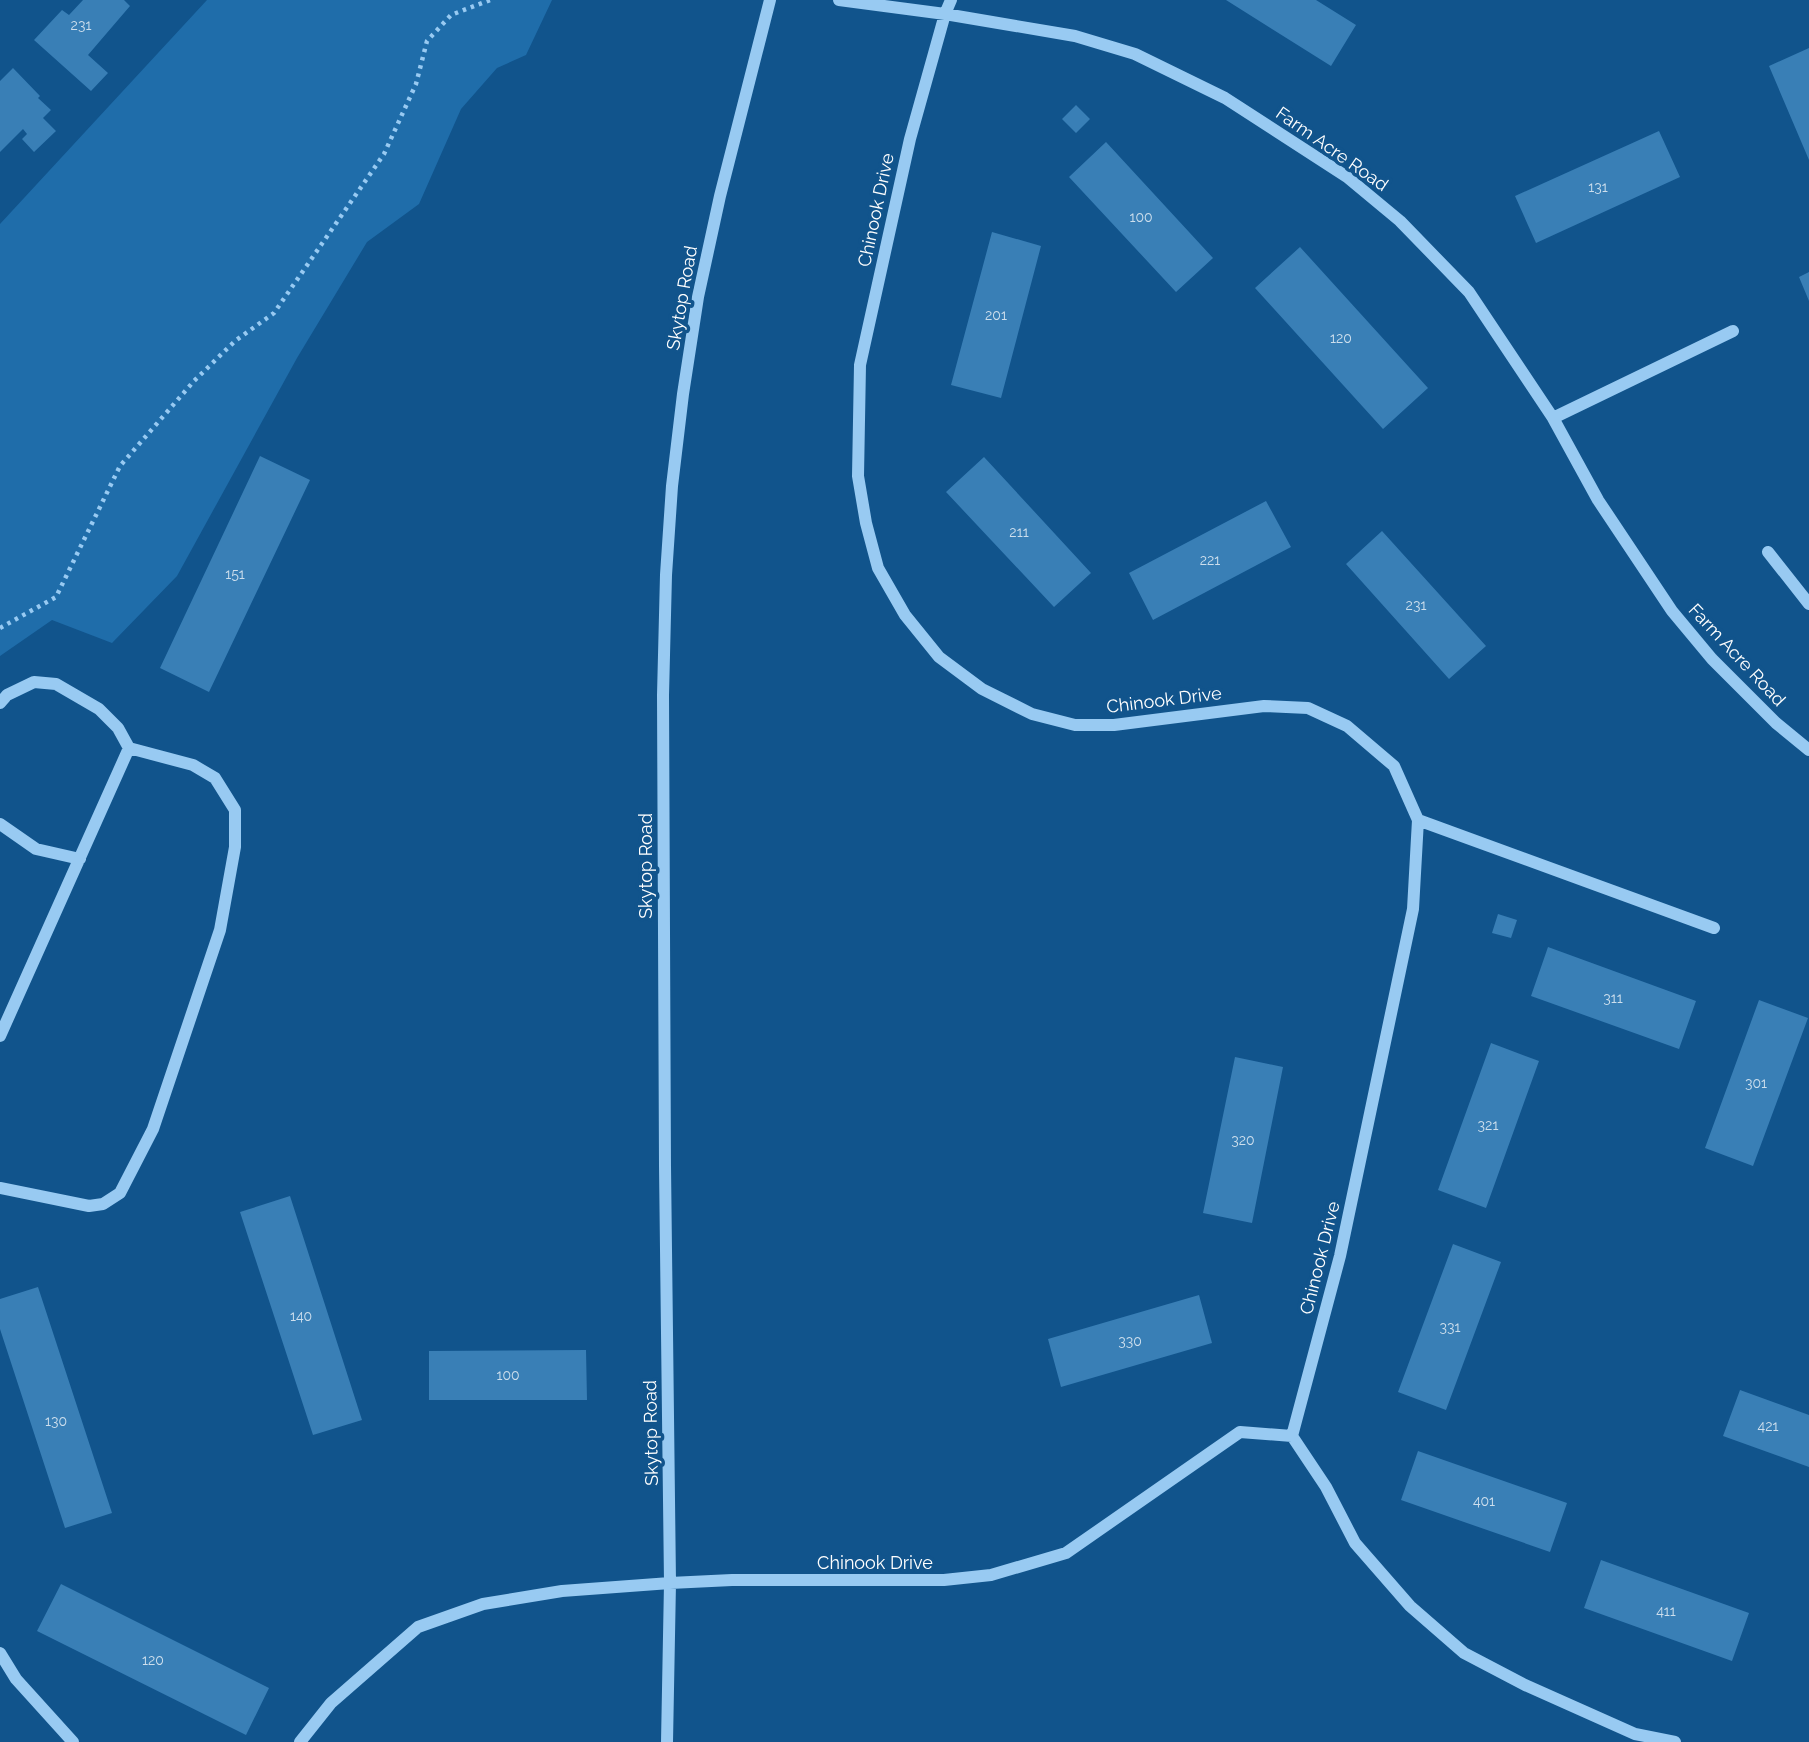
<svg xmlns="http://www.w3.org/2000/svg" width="1809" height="1742" font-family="Raleway,sans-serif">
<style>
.green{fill:#1f6daa}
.building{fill:#397fb6}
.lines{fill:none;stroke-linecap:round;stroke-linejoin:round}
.path{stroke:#98caf2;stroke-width:4.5;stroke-dasharray:3.5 5;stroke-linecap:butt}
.minor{stroke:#98caf2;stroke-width:12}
.labels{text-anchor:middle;stroke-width:7;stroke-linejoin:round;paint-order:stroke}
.number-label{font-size:14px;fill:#cedfed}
.street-label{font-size:18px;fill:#fff;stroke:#11548c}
</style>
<rect width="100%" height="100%" fill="#11548c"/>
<path class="green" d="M207,0H552L526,55L497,68L461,109L419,204L367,242L297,358L177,576L112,643L52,620L0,656V224Z"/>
<path class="building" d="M83,0H124L130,6L88,55L108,73L91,91L34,40L62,10L69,15Z
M1226,0H1316L1356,25L1331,66Z
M1809,48V160L1769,66Z
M13,68L40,96L38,98L51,110L43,118L56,131L34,152L22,139L27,134L23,129L0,152V81Z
M1076,105L1090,119L1076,133L1062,119Z
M1659,131L1680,177L1536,243L1515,196Z
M1106,142L1213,258L1176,292L1069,177Z
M992,232L1041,246L1001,398L951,385Z
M1300,247L1428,388L1383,429L1255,288Z
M1809,272V301L1799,277Z
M260,456L310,480L209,692L160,668Z
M984,457L1091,573L1054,607L946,492Z
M1266,501L1291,547L1153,620L1129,573Z
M1382,531L1486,646L1449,679L1346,564Z
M1498,914L1517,920L1511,938L1492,933Z
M1548,947L1696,1001L1679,1049L1531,996Z
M1759,1000L1808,1018L1753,1166L1705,1148Z
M1491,1043L1539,1061L1486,1208L1438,1190Z
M1235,1057L1283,1067L1252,1223L1203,1213Z
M290,1196L362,1420L313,1435L240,1212Z
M1453,1244L1501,1262L1446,1410L1398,1392Z
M38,1287L112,1513L65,1528L0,1329V1299Z
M1199,1295L1212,1343L1061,1387L1048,1339Z
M586,1350L587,1400H429V1351Z
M1740,1390L1809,1415V1467L1723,1436Z
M1418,1451L1567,1503L1550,1552L1401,1500Z
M1601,1560L1749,1613L1732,1661L1584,1608Z
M61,1584L269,1688L246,1735L37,1631Z"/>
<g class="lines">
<path class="path" d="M0,628L56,597L120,466L194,381L235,341L274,313L384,154L416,84L427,41L451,15L490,0"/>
<path class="minor" d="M839,0L945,14L1075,36L1135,54L1225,98L1347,177L1400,221L1469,292L1553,418L1598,500L1672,611L1712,659L1776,723L1809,750
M951,0L945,14L910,139L860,365L858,476L866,523L878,568L905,615L939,657L982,689L1032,714L1075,725H1114L1264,706L1308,708L1347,726L1394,766L1418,820L1413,909L1340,1256L1292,1436L1326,1487L1355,1543L1410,1606L1464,1653L1525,1685L1635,1734L1675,1742
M1553,418L1733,331
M1768,552L1809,604
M0,703L7,695L34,682L56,684L99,709L118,728L129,748L0,1036
M1418,820L1714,928
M0,824L36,849L80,859
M0,1188L89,1206L103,1204L120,1193L153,1129L220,930L235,847V810L215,778L193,765L129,748
M0,1653L16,1679L73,1742
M300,1742L331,1703L418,1627L483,1604L562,1591L670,1583L732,1580H944L991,1575L1066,1553L1240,1432L1292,1436
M667,1742L670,1583L665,1166L663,695L666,575L672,486L683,394L698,297L720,196L770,0"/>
</g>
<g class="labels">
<g class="number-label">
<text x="81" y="30">231</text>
<text x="1598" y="192">131</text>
<text x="1141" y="222">100</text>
<text x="996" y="320">201</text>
<text x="1341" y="343">120</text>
<text x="1019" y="537">211</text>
<text x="1210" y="565">221</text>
<text x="235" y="579">151</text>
<text x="1416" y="610">231</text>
<text x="1613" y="1003">311</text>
<text x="1756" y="1088">301</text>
<text x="1488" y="1130">321</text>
<text x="1243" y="1145">320</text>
<text x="301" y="1321">140</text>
<text x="1450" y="1332">331</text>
<text x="1130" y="1346">330</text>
<text x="508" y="1380">100</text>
<text x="56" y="1426">130</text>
<text x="1768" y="1431">421</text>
<text x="1484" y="1506">401</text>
<text x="1666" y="1616">411</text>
<text x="153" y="1665">120</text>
</g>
<g class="street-label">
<text transform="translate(1332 149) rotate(35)" y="6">Farm Acre Road</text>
<text transform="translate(876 210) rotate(-78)" y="6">Chinook Drive</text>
<text transform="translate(682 298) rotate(-80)" y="6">Skytop Road</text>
<text transform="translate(1737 655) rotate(47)" y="6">Farm Acre Road</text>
<text transform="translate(1164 700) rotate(-7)" y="6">Chinook Drive</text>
<text transform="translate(646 866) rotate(-90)" y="6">Skytop Road</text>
<text transform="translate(1320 1258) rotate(-76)" y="6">Chinook Drive</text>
<text transform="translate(651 1433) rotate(-91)" y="6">Skytop Road</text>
<text x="875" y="1569">Chinook Drive</text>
</g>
</g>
</svg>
